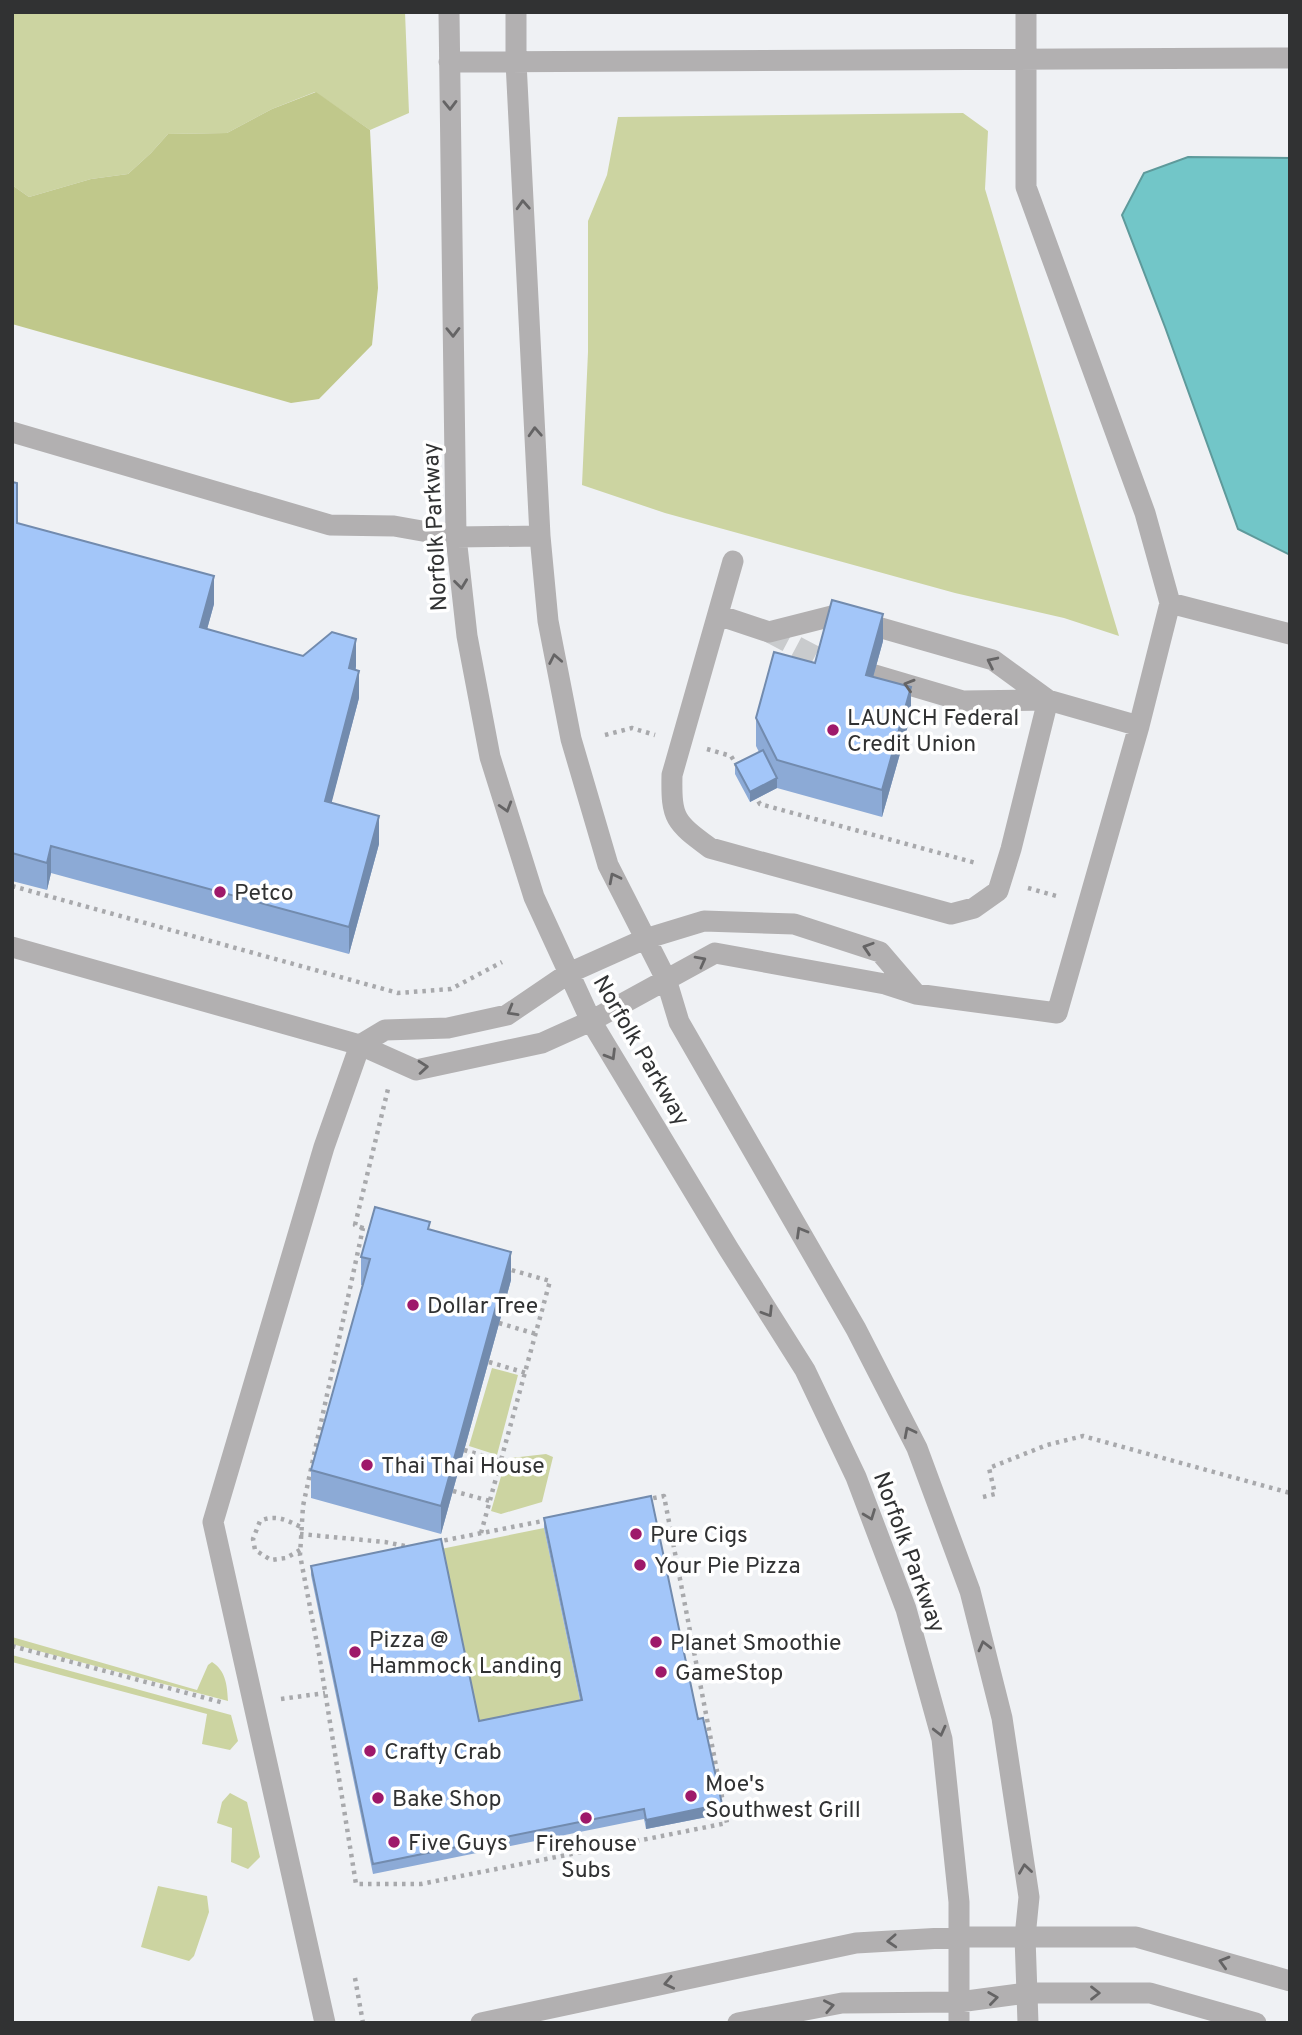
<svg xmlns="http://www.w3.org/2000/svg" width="1302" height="2035" font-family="Overpass,sans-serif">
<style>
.green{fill:#ccd4a1}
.forest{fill:#c0c88b}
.water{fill:#72c6c8;stroke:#5e9a9b;stroke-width:2}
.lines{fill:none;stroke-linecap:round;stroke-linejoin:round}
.minor-tunnel{stroke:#c9cbcd;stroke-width:21;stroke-dasharray:21 10;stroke-linecap:butt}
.path{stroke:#a8a9ac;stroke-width:4.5;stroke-dasharray:3.5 5;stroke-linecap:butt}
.minor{stroke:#b2b0b1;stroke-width:21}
.wall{fill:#8caad6}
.shaded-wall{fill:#728bae}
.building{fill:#a3c6f9;stroke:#728bae;stroke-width:2}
.oneway{stroke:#656465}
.poi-dot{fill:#9e196a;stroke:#fff;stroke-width:2.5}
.labels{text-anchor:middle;stroke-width:7;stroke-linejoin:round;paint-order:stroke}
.street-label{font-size:23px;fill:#313233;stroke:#fff}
.poi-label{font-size:23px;fill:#313233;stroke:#fff;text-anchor:start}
</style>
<rect width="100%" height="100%" fill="#eff1f4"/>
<path class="green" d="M12,12H405L409,113L370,130L315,92L272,109L227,133L168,134L151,153L128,174L91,179L29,197L12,185Z
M963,113L988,131L985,189L1119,636L1064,618L955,593L665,513L582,485L588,352V221L607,175L618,117Z
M492,1368L518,1375L497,1455L469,1446Z
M546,1454L553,1457L542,1502L501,1514L491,1511L504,1466L511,1458Z
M544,1528L582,1710L479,1731L441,1549Z
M12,1637L197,1690L208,1665L212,1662C226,1671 227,1685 228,1701L12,1644Z
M12,1655L231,1715L238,1741L230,1750L202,1744L207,1714L12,1662Z
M230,1793L247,1802L260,1857L248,1869L231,1862L232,1828L217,1823L222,1802Z
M158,1886L207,1896L209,1912L194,1956L189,1961L141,1947Z"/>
<path class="forest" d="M316,92L370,130L378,288L372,345L319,399L291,403L12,324V185L29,197L91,179L128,174L151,153L168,134L227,133L272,109Z"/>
<path class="water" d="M1188,157L1290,158V555L1238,529L1165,327L1122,215L1144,173Z"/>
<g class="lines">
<path class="minor-tunnel" d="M769,632L820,659L843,665"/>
<path class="path" d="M605,735L632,728L655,735
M707,749L731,756L739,769
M754,794L760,804L976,863
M12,886L398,993L451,989L502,962
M1028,888L1060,897
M363,1228L355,1225L388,1089
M372,1230L363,1228L303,1506L300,1555L319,1654L356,1884H421L727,1823L664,1496L649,1499
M499,1323L536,1334
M489,1362L526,1373
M464,1450L501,1461
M453,1491L490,1501
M983,1497L995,1494L989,1468L1047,1445L1083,1436L1290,1493
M481,1533L550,1281L508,1269
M300,1534L385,1542L410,1547
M436,1542L548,1520
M300,1550L286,1558L271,1560L255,1550L253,1539L260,1521C276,1514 286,1520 301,1527
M12,1646L224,1703
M281,1699L325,1693
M355,1978L363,2023"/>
<path class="minor" d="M449,12L456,537L467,636L490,757L534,897L591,1021L728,1248L805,1370L856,1477L906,1609L942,1739L959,1902V2023
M516,12V62L540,536L548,621L571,739L608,865L666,979L679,1022L856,1329L917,1448L970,1591L1002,1718L1029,1897L1025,1937L1028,2023
M449,62L1290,58
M12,432L330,525L394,526L456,537L540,536
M733,561L672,775C671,819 675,822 710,848L951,914L974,908L998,891L1011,849L1048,700
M1170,603L1290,634
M718,615L769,632L836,615L993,660L1048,700
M875,675L963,701L1048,700L1139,726
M12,947L360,1045L416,1070L542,1043L591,1021L715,953L885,984L916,994L1057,1013L1139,726L1170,603L1145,513L1026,187V12
M325,2023L213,1522L324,1147L360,1045L385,1030L448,1028L507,1015L569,973L645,939L704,921L794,924L880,952L916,994
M481,2023L856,1943L960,1937H1136L1290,1981
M738,2023L842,2003L959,2002L1027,1993H1150L1256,2023"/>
</g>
<path class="wall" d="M12,482L17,523L214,604L207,629L303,656L356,666V670L359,698L331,803L379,844L349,954L51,873L47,890L12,881Z
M883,641L873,677L911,715L882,817L777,788L750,802L735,774V764L759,752L756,746V718L815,663Z
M430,1229L511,1280L441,1534L311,1498V1470L363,1285H361V1257Z
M544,1518L698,1719L722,1814L646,1829L644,1819L373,1874L311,1575V1566L479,1721L580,1700L544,1528Z"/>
<path class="shaded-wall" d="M214,576V604L200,655V627Z
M883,614V641L866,703V675Z
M356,639V666L349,695V668Z
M359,671V698L325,828V801Z
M911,687V715L882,817V790Z
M777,778V788L750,802V792Z
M379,816V844L349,954V927Z
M51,846V873L47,890V863Z
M511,1252V1280L441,1534V1506Z
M722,1804V1814L646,1829V1820Z"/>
<path class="building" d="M12,482L17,483V523L214,576L200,627L303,656L332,632L356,639L349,668L359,671L325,801L379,816L349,927L51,846L47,863L12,853Z
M832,600L883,614L866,675L911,687L882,790L777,760L756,718L774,652L815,663Z
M763,750L777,778L750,792L735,764Z
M375,1207L430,1222L428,1229L511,1252L441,1506L311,1470L370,1259L361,1257Z
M651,1496L698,1719L703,1718L722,1804L646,1820L644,1809L373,1864L311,1566L441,1539L479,1721L582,1700L544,1518Z"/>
<defs><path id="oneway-chevron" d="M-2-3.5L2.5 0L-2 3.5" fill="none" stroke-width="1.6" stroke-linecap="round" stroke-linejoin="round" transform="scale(1.75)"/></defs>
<g class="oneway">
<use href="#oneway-chevron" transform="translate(450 105) rotate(89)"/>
<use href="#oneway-chevron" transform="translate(523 205) rotate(-93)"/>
<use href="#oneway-chevron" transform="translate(453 332) rotate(89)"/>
<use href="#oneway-chevron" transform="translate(535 432) rotate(-93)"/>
<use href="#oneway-chevron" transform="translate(461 584) rotate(83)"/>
<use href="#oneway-chevron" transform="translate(555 659) rotate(-101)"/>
<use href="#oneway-chevron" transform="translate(992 662) rotate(-154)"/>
<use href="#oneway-chevron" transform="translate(909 685) rotate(-163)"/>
<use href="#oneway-chevron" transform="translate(506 807) rotate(73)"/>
<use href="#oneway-chevron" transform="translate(614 878) rotate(-117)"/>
<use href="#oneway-chevron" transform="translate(868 948) rotate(-162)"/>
<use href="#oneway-chevron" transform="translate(701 961) rotate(-28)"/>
<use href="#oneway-chevron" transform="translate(512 1011) rotate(150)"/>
<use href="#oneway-chevron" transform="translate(611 1055) rotate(59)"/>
<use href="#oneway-chevron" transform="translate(423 1067) rotate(-5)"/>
<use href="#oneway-chevron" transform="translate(801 1232) rotate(-120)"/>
<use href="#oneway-chevron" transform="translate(768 1312) rotate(58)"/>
<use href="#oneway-chevron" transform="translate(909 1432) rotate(-117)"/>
<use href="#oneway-chevron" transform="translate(870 1515) rotate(69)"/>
<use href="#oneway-chevron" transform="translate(984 1646) rotate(-104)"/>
<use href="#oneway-chevron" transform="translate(940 1731) rotate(76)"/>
<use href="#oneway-chevron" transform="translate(1025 1869) rotate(-98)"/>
<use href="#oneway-chevron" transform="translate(892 1941) rotate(177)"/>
<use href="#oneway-chevron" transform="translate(1224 1962) rotate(-164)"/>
<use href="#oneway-chevron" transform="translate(669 1983) rotate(168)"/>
<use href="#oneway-chevron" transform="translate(1095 1993)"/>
<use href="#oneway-chevron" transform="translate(993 1998) rotate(-8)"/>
<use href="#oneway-chevron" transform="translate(829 2006) rotate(-11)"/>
</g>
<g class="poi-dot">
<circle cx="833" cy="730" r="7"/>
<circle cx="220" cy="892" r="7"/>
<circle cx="413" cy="1305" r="7"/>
<circle cx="367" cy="1465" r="7"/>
<circle cx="636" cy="1534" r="7"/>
<circle cx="640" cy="1565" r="7"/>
<circle cx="656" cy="1642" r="7"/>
<circle cx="355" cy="1652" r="7"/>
<circle cx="661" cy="1672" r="7"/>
<circle cx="370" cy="1751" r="7"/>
<circle cx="691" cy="1796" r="7"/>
<circle cx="378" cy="1798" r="7"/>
<circle cx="586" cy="1818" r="7"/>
<circle cx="394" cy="1842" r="7"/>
</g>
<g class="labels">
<g class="street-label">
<text transform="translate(434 527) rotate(-93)" y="8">Norfolk Parkway</text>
<text transform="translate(642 1050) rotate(60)" y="8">Norfolk Parkway</text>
<text transform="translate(910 1552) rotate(70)" y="8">Norfolk Parkway</text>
</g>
<g class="poi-label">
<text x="847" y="725">LAUNCH Federal<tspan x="847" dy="26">Credit Union</tspan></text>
<text x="234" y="900">Petco</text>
<text x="427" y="1313">Dollar Tree</text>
<text x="381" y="1473">Thai Thai House</text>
<text x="650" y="1542">Pure Cigs</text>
<text x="654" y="1573">Your Pie Pizza</text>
<text x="369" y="1647">Pizza @<tspan x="369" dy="26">Hammock Landing</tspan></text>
<text x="670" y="1650">Planet Smoothie</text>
<text x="675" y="1680">GameStop</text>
<text x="384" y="1759">Crafty Crab</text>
<text x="705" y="1791">Moe's<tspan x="705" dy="26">Southwest Grill</tspan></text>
<text x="392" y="1806">Bake Shop</text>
<text x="408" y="1850">Five Guys</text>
<text x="586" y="1851" text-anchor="middle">Firehouse<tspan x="586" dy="26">Subs</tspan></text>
</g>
</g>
<rect width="1302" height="2035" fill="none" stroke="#313233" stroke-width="28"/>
</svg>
